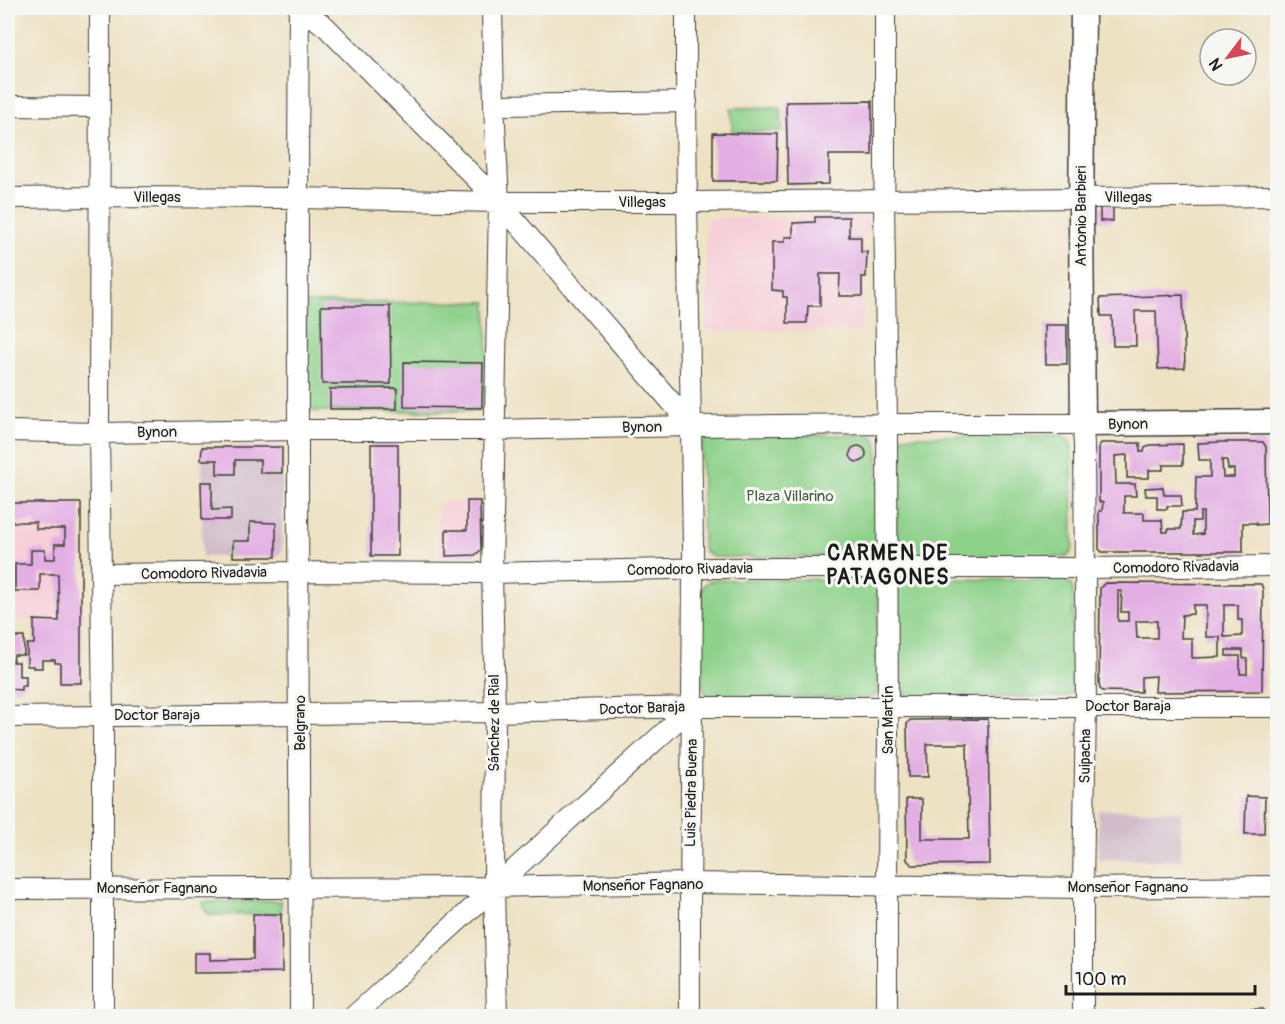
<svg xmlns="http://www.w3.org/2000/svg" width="1285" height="1024" font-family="Pangolin,sans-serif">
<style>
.built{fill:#f6cfd8}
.industrial{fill:#d1bdca}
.green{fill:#8ed18a;stroke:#557653;stroke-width:1.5}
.building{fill:#e3aee3;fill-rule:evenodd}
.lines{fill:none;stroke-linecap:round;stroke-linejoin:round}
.minor-casing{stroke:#3c3a35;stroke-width:22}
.major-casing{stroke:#3c3a35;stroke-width:27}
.minor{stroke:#fff;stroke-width:20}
.major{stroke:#fff;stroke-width:24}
.labels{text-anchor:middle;stroke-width:6;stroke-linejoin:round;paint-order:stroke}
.street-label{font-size:15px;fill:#1c1c1c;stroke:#f6f6f2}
.park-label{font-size:15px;fill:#445b42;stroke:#f6f6f2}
.district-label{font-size:21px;font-weight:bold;letter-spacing:1.5px;fill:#1c1c1c;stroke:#f6f6f2}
</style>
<rect width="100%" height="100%" fill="#f6f6f2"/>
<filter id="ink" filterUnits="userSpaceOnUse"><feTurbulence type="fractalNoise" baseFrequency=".0167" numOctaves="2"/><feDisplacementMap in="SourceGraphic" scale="12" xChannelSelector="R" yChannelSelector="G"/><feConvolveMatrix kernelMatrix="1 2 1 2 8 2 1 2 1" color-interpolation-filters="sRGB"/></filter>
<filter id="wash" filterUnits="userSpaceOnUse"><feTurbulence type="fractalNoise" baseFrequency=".008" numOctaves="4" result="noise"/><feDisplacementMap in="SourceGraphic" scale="24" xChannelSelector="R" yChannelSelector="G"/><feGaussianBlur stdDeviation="1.35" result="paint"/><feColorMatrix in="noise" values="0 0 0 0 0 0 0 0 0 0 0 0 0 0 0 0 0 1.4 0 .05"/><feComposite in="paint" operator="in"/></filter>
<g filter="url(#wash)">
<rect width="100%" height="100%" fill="#eee2c4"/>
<path class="built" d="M815,217H865L869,221V236L861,237V252H867L866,277H862L863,331H707L706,222L710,218Z
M1183,295L1185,368L1158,369L1157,345L1102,347L1100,298Z
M480,501L481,550L475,555L439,556L438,502Z
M8,503H81L82,620H16L15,580H8Z"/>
<path class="industrial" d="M202,447H282V551L277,556L202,557Z
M1098,810L1181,811V860L1101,859L1098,855Z"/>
<path class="green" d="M781,107L782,131L732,132L731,108Z
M487,302L488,411H306V303Z
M713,435H868C875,437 877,440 878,447V547L876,554L868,557H713L705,552L703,548L701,447C703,439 705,438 713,435Z
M1061,435C1068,437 1070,440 1072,447L1073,545L1072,551L1068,556L1062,557L907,556L899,552L896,544V447C898,440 900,438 907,436Z
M868,579L875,583L878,591V691L874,696L870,698H713L705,693L702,685L701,592C703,584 706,582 713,580Z
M907,579L1066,580L1071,585L1073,591L1074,686L1071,694L1064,697H908C902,694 899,691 897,684L896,591C898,584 900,582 907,579Z
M281,901V914L209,915L203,907V902Z"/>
<g id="blocks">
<path class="building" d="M872,101V155H829V184L788,185L786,102Z
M713,133L778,134L777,181H713Z
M1113,203V221H1100V207Z
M815,217H849V237H861V252H867L866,277H862V296H839L840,274H820V306H808L807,323H787V297H783V291L772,290V242H785V237H793V223L815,222Z
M1183,295L1185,368L1158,369L1156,311H1135L1136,346H1113L1112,316H1101L1100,298Z
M321,306H390L391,384H322Z
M1045,325H1067V364H1046Z
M404,362L483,363L482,408L404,407Z
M397,388V409H330V389Z
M1222,442H1263L1266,447L1267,524L1256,525V523H1243V552H1102L1099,549V511H1102L1103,502H1099V446L1101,443H1140V452H1144L1145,448L1150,445L1183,444V465H1163V470H1149V478H1127V455L1115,456L1116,484H1135L1136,496H1124V513H1144V520H1162L1163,532H1168V529H1181L1182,512H1195L1196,477H1210V460H1199L1198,443ZM1222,460H1227L1228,469H1234V477H1223ZM1200,512H1203V534L1193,535V521H1200Z
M371,444H398V556H371Z
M850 454a8 8 0 1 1 16 0a8 8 0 1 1-16 0Z
M202,447H282V473H260V460H235V474H217V460H201Z
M201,482H212V510L231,509V520H202Z
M1163,487L1164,495H1181L1182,506H1167V509H1157V496H1146L1145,488Z
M467,501H480L481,550L475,555L446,556V530H467Z
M8,503H81V683H60V663H55V660H42V668H33V666H27V644H34V620L59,621L58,574H40V591H15V564H31V550H45V559H55V544H65V529H36V522H8Z
M250,522L276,523V557H233V541H250Z
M1105,583L1261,584L1263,589L1262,691L1155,692L1156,676L1141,677V692L1103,691L1100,689L1099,684L1100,588ZM1118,591H1122L1121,612H1128V621H1118ZM1193,605H1206V637H1220V657L1192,658V638H1181L1182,615L1193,614ZM1224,605H1238V620H1242V636L1224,637ZM1136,621H1157V638H1137ZM1226,650H1243V658L1247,659V674H1240V656H1226Z
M8,637H24V655H14L13,662H19V676H26V686H21V690L8,689Z
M988,719L990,864L912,865L907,860L906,799H922V839H969L967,744H927L928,777H908L907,724L910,720Z
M1246,796L1265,797L1264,834H1245Z
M253,914H281L282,972L194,973V953H210V960L253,959Z
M1237,1009H1263L1264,1016H1237Z"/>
</g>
</g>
<g filter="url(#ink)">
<use href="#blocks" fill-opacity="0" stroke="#3c3a35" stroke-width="1.5"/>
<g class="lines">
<g class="minor-casing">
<path id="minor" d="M100,8L99,433L103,715V1016
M299,8C296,344 299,680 300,1016
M301,8L326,27L499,202L692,426
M492,8L494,105L499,202L492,573L495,712L494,887L497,1016
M686,8C686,72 686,136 687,200C688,315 692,430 693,545C693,702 689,859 690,1016
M885,8V170L884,199L887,424L888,733L887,885V1016
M494,105L687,102
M8,106L100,107
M8,198L101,197L297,198L499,202H687L1278,196
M8,431L99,433L297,430H494L692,426L887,424H1083L1084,447L1086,706L1083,888V1016
M102,574L299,572L492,573L713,568H1084L1278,566
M8,717L495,712L692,707H1278
M8,889L494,887L689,883L1083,888L1278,886
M354,1016L692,707"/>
</g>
<g class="major-casing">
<path id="major" d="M1083,8L1081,221L1083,424L1278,422"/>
</g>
<use href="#minor" class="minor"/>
<use href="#major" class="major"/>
</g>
</g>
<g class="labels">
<g class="street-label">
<text x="157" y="202">Villegas</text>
<text x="1128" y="202">Villegas</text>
<text x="642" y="207">Villegas</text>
<text transform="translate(1081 216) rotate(-90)" y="5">Antonio Barbieri</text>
<text transform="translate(1128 424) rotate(-1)" y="5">Bynon</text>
<text transform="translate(642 427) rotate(-1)" y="5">Bynon</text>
<text transform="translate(157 432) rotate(-1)" y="5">Bynon</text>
<text transform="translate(1176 567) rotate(-1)" y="5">Comodoro Rivadavia</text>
<text transform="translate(690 569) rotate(-1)" y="5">Comodoro Rivadavia</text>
<text transform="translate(204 573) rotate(-1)" y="5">Comodoro Rivadavia</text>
<text x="1128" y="711">Doctor Baraja</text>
<text transform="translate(642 708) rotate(-2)" y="5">Doctor Baraja</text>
<text x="157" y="720">Doctor Baraja</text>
<text transform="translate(888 720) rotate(-90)" y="5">San Martín</text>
<text transform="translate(300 723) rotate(-90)" y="5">Belgrano</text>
<text transform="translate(494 723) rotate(-90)" y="5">Sánchez de Rial</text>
<text transform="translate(1085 756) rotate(-89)" y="5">Suipacha</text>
<text transform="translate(691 793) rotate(-89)" y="5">Luis Piedra Buena</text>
<text transform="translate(643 885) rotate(-1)" y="5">Monseñor Fagnano</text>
<text x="1128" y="892">Monseñor Fagnano</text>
<text x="157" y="893">Monseñor Fagnano</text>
</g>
<g class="park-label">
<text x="790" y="501">Plaza Villarino</text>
</g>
<g class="district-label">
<text x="888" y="560">CARMEN DE<tspan x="888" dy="24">PATAGONES</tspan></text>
</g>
</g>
<rect width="1285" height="1024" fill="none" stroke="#f6f6f2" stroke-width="30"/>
<g transform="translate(1228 57) rotate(238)"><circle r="28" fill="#f6f6f2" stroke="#9f9f9c" stroke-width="1.5"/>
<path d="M0-4.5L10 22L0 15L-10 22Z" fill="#d1495b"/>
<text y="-9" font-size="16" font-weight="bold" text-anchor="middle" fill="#1c1c1c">N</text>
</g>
<path d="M1066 985v9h189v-9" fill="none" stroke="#1c1c1c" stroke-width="3"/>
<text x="1075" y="985" font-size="18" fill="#1c1c1c" stroke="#f6f6f2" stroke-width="4.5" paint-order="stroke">100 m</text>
</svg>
